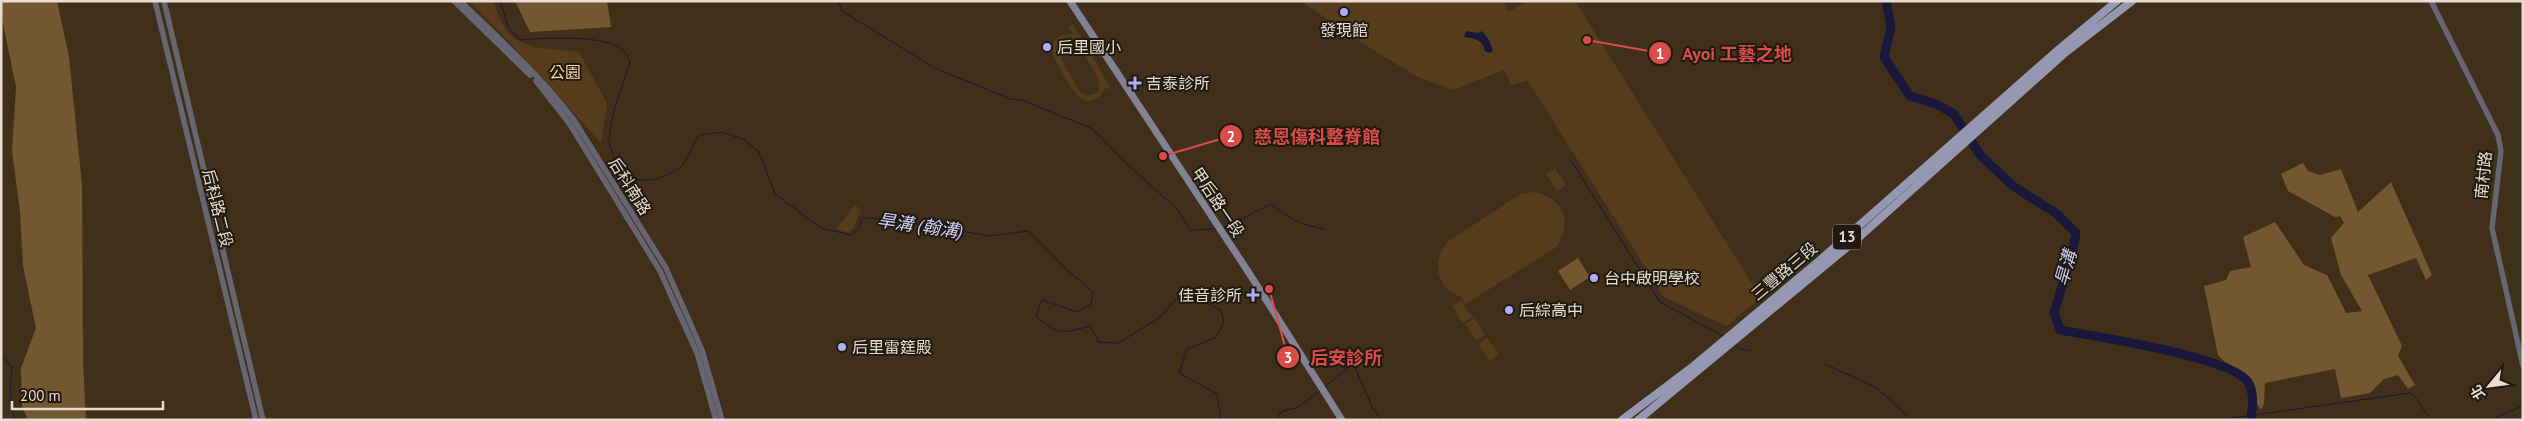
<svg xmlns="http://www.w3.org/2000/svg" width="2524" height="421" font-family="'PT Sans','Noto Sans TC',sans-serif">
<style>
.green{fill:#553c1b;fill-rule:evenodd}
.forest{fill:#735731}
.water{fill:#19183b}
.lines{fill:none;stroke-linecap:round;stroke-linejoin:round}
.stream{stroke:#19183b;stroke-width:1}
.river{stroke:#19183b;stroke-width:9}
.tertiary{stroke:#656672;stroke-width:5.5}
.secondary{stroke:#818295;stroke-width:7}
.primary{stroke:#9698b1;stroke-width:8}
.poi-dot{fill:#abaffb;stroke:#20190f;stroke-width:2}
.labels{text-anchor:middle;stroke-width:4;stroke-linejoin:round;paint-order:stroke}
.shield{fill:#20190f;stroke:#aba295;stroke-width:1}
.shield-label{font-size:15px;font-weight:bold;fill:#e7dccf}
.poi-label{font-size:16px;fill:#e7dccf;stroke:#20190f;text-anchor:start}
.park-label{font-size:16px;fill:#fad4a3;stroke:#20190f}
.street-label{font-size:16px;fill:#e7dccf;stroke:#20190f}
.water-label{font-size:18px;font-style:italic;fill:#cacef7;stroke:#20190f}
.leader{fill:none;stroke:#d94c49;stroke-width:2}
.callout-dot{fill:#d94c49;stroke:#20190f;stroke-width:2}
.mark-label{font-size:15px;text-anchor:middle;font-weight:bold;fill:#fff}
.callout-label{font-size:18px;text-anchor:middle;font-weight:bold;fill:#d94c49;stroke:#20190f;stroke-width:4;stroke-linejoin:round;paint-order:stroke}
</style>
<rect width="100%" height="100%" fill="#402f19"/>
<path class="green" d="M469,1H493C498,13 503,30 514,38C531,50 559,49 579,52L607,103L601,143L499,31Z
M1301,1H1502L1509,12L1527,1H1575L1761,298L1726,326L1664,297L1528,81L1511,85L1504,70L1453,90L1416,76L1362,43Z
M1073,24L1110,87L1107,90L1105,87C1102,97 1091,106 1080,98C1074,94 1055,62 1053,54C1052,50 1053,46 1054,42L1061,35L1073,34L1069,26ZM1064,40L1077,42L1099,80V90C1094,95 1087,98 1081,92C1077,88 1058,55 1058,50C1058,46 1061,43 1064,40Z
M1555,168L1566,185L1557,191L1546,174Z
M1531,192C1563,195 1575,223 1555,248L1464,305L1472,317L1463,323L1452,306L1461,300L1464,304L1461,297C1435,289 1432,261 1447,242L1521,194Z
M855,205L861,210L853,229L848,232L836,229Z
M1474,318L1485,335L1476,341L1465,324Z
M1487,338L1499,354L1490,361L1478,344Z"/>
<path class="forest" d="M1,1H57L69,57L82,185L83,361L86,420H28L22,406L21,368L36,328L23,266L20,212L12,151L16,87L1,14Z
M515,1H607L611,27L530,32Z
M2303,163L2308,171L2320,175L2341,169L2358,212L2391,182L2432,275L2426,280L2416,258L2368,275L2402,346L2398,356L2415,385L2408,389L2398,375L2384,379L2370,393L2341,398L2335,369L2265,383L2264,404L2261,410L2249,392L2254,384C2246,368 2228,368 2218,355L2204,286L2226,280L2230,271L2251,267L2243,237L2275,222L2304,265L2327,275L2346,313L2362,311L2341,275L2331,238L2344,223L2340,216L2335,217L2288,191L2281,174Z
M1578,258L1590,277L1570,290L1558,271Z"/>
<path class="water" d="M1466,31L1478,33L1482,31L1489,40L1493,51L1489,53L1485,51C1482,39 1476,39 1464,37Z"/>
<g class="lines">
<path class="stream" d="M500,1L508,26L520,40C542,38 609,34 624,51C627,54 628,59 630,62C623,87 610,114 609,140C609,145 612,151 613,155C623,187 656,185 679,168C688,162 693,144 699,135L723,132L745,140L759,152L775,194L821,228L851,235L859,228L862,218L887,219L990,236L1029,231L1065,268L1093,292L1091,304L1078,312L1042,300L1036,316C1058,336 1063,333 1090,326L1099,342L1118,343L1159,318L1178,297L1197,299L1221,310L1224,323L1215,338L1187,349L1179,373L1217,394L1221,420
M838,1L842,11L935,68L1010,99L1022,100L1093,129L1125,162L1178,210L1190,230L1216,229
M1572,162L1660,302L1723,336
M1222,229L1271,204C1285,217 1306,227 1325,229
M1734,345L1740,349L1750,351
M1,353L12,368C9,387 10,401 15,420
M1825,364L1877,388L1909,417
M1325,387L1353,363L1372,407L1381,420
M1276,420L1282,411L1296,408L1320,391
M2219,420L2410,393L2415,397L2431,420
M2491,420L2520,407L2523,398"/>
<path class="river" d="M1886,1L1891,27L1884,57L1910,96L1936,104L1954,114L1980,155L2013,186L2057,214L2076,233L2072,254L2054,313L2060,330C2094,336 2232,357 2248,382C2255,393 2252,408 2251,420"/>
<path class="tertiary" d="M155,1L256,420
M164,1L263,420
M454,1L530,75
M460,1C500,39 540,76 574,120L666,268L702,350L722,420
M2431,1L2498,135L2501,151L2492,228L2523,366
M536,81L569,123L660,271L697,353L716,420"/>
<path class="secondary" d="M1070,1L1251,276L1342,420"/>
<path class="primary" d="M1622,420L1691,368L1819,261L2058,50L2117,1
M1638,420L1857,239L2066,52L2132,1"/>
</g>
<g class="poi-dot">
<circle cx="1344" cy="12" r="5"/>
<circle cx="1047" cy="47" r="5"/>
<path d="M1132.5 75.5h5v5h5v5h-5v5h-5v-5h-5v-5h5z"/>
<circle cx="1594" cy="278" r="5"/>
<path d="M1250.5 287.5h5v5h5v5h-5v5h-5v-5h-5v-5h5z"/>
<circle cx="1509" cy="310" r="5"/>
<circle cx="842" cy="347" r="5"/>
</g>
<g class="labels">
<rect class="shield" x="1833" y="224.5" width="28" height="25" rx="4"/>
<g class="shield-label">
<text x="1847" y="242">13</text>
</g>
<g class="poi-label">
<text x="1344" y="36" text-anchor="middle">發現館</text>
<text x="1057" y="53">后里國小</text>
<text x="1146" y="89">吉泰診所</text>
<text x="1604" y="284">台中啟明學校</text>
<text x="1242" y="301" text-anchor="end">佳音診所</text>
<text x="1519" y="316">后綜高中</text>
<text x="852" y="353">后里雷筳殿</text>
</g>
<g class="park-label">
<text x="565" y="78">公園</text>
</g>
<g class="street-label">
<text transform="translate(2483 175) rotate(-84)" y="6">南村路</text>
<text transform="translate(630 186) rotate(58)" y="6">后科南路</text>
<text transform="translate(1218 202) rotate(56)" y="6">甲后路一段</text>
<text transform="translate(218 208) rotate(76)" y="6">后科路二段</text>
<text transform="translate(1784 271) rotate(-40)" y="6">三豐路三段</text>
</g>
<g class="water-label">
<text transform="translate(920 226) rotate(8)" y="6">旱溝 (翰溝)</text>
<text transform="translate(2066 268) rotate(-74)" y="6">旱溝</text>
</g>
</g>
<path class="leader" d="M1587 40L1660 53M1163 156L1231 136M1269 289L1288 357"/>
<g class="callout-dot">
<circle cx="1587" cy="40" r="5"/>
<circle cx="1163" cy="156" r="5"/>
<circle cx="1269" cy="289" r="5"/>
<circle cx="1660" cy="53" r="12"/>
<circle cx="1231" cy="136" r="12"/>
<circle cx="1288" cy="357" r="12"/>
</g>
<g class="mark-label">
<text x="1660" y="59">1</text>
<text x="1231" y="142">2</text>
<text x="1288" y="363">3</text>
</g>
<g class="callout-label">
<text x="1737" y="60">Ayoi 工藝之地</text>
<text x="1317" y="143">慈恩傷科整脊館</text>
<text x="1346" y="364">后安診所</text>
</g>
<rect width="2524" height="421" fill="none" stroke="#e7dccf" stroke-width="5"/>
<g transform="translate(2489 386) rotate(241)" stroke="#20190f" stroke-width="4" paint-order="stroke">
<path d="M0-4L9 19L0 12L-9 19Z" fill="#e7dccf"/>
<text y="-8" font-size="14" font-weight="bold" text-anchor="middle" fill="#e7dccf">北</text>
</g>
<path d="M12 401v8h151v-8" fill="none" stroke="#e7dccf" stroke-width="2.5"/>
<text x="20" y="401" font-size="15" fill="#e7dccf" stroke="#20190f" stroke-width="4" paint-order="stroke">200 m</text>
</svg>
